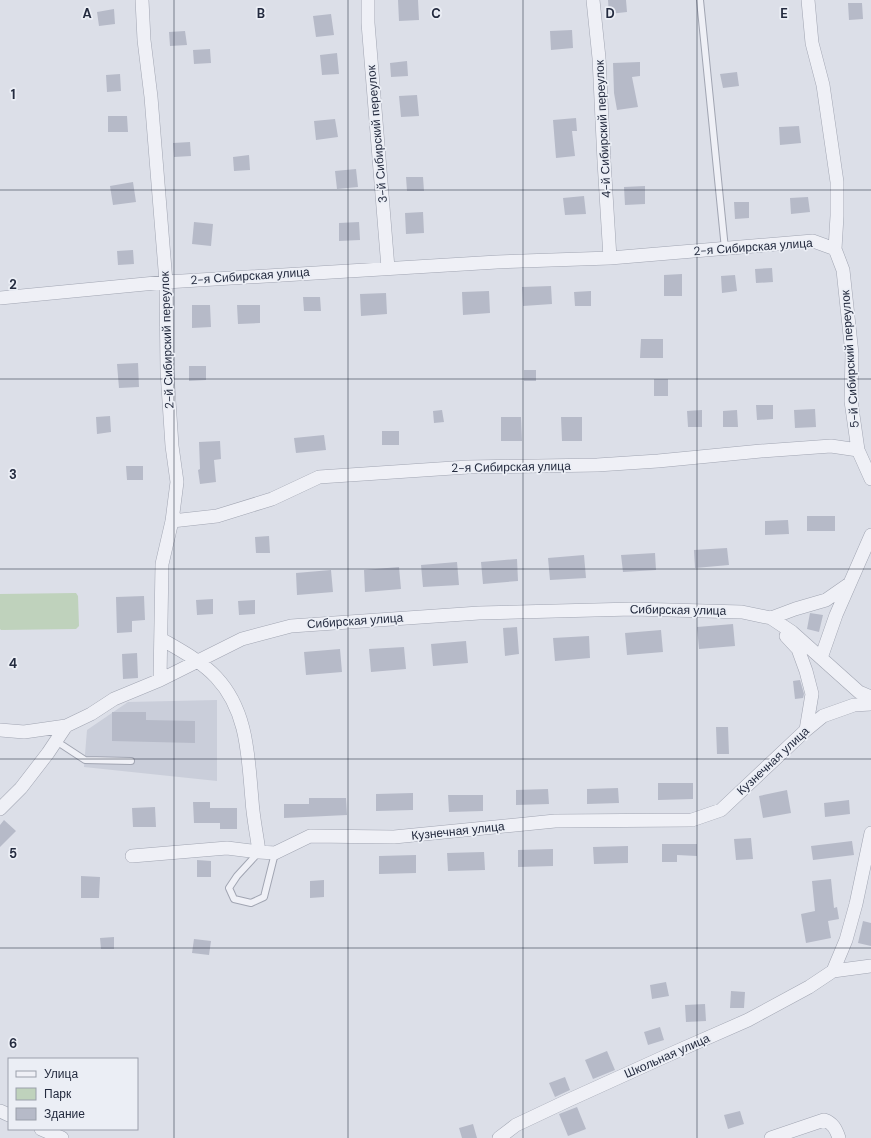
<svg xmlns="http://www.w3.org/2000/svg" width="871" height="1138" font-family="'DM Sans',sans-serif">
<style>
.built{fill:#caceda}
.green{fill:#bfd2bc}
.building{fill:#b6bac8}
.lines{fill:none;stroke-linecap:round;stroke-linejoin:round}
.service-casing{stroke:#a1a5b2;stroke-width:8}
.minor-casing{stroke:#a1a5b2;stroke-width:14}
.service{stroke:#eff0f6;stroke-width:6}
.minor{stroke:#eff0f6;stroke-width:13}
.grid{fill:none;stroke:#242b3f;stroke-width:1;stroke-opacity:0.55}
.labels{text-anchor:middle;stroke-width:3.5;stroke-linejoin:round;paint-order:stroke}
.street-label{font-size:12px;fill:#242b3f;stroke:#ebeef5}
.grid-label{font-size:13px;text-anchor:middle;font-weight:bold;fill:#242b3f;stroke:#ebeef5;stroke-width:3.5;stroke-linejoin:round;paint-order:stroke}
</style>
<rect width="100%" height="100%" fill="#dcdfe8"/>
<path class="built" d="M217,700V781L84,767L87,730L128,702Z"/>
<path class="green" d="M76,593L78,596L79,626L76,629L1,630L0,629V594Z"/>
<path class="building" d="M398,0H418L419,20L399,21Z
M608,0H626L627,12L609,14Z
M848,3H862L863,19L849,20Z
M114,9L115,24L99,26L97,12Z
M331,14L334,35L316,37L313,16Z
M572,30L573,48L551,50L550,31Z
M185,31L187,45L170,46L169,32Z
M210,49L211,63L194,64L193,50Z
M337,53L339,74L322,75L320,55Z
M407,61L408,76L391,77L390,63Z
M640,62V76L632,77L638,107L617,110L614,93L613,63Z
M737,72L739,86L723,88L720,74Z
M120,74L121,91L107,92L106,75Z
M417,95L419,116L401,117L399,96Z
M108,116H127L128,132H108Z
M576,118L577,131H572L575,156L556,158L553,120Z
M335,119L338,137L316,140L314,121Z
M799,126L801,143L780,145L779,127Z
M190,142L191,156L174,157L173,143Z
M249,155L250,170L234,171L233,157Z
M356,169L358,187L337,189L335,171Z
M406,177H423L424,191H407Z
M133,182L136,202L113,205L110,186Z
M645,186V204L625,205L624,187Z
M584,196L586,214L565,215L563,198Z
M808,197L810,212L791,214L790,198Z
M734,202H749V218L735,219Z
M423,212L424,233L406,234L405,213Z
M194,222L213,224L211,246L192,244Z
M359,222L360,240L339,241V223Z
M133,250L134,264L118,265L117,251Z
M772,268L773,282L756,283L755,269Z
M682,274V296H664V275Z
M735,275L737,291L722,293L721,276Z
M551,286L552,304L523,306L522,287Z
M489,291L490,313L463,315L462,292Z
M591,291V306H575L574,292Z
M386,293L387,314L361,316L360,294Z
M303,297H320L321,311H304Z
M192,305H210L211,327L192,328Z
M237,305H260V323L238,324Z
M641,339H663V358H640Z
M138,363L139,387L119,388L117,364Z
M189,366H206V380L189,381Z
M524,370H536V381H524Z
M654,379H668V396H654Z
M756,405H773V419L757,420Z
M815,409L816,427L795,428L794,410Z
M442,410L444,422L434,423L433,411Z
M702,410V427H688L687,411Z
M737,410L738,427H723V411Z
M110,416L111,432L97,434L96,417Z
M501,417H521L522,441H501Z
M561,417H582V441H562Z
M382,431H399V445H382Z
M324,435L326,450L296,453L294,438Z
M220,441L221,459L214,460L216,482L200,484L198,470L200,469L199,442Z
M126,466H143V480H127Z
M807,516H835V531H807Z
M788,520L789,534L765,535V521Z
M269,536L270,553H256L255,537Z
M727,548L729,565L695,568L694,550Z
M655,553L656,570L623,572L621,555Z
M584,555L586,578L550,580L548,558Z
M517,559L518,581L483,584L481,562Z
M457,562L459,585L423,587L421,565Z
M399,567L401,589L365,592L364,570Z
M331,570L333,592L297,595L296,573Z
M144,596L145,620L132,621V632L117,633L116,597Z
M213,599V614L197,615L196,600Z
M255,600V614L239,615L238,601Z
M810,613L823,615L819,632L807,629Z
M733,624L735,646L699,649L697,627Z
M517,627L519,654L505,656L503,628Z
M661,630L663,652L627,655L625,633Z
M589,636L590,658L555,661L553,638Z
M466,641L468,663L433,666L431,644Z
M404,647L406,669L371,672L369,649Z
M340,649L342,672L306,675L304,652Z
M137,653L138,678L123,679L122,654Z
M800,680L804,694L803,698L795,699L793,681Z
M112,712H146V720L195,721V743L112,741Z
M716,727H728L729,754H717Z
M658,783H693V799L658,800Z
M618,788L619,803L587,804V789Z
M548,789L549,804L516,805V790Z
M787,790L791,813L763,818L759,796Z
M413,793V810L376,811V794Z
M448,795H483V811L449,812Z
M309,798H346L347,815L284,818V804H309Z
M849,800L850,814L825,817L824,803Z
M193,802H210V808H237V829H220V823H194Z
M155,807L156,827H133L132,808Z
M4,820L16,831L0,847V825Z
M751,838L753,859L736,860L734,839Z
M852,841L854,855L813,860L811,846Z
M662,844H697V856L677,855V862H662Z
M628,846V863L594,864L593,847Z
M553,849V866L518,867V850Z
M484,852L485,870L448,871L447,853Z
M416,855V873L379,874V856Z
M197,860L211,861V877H197Z
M81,876L100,877L99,898H81Z
M831,879L834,908L837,907L839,919L828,921L831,938L806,943L801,914L815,911L812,881Z
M324,880V897L310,898V881Z
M863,921L871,923V946L858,943Z
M114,937V949H101L100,938Z
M194,939L211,941L209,955L192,953Z
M666,982L669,996L652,999L650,985Z
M731,991L745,992L744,1008H730Z
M705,1004L706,1021L686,1022L685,1005Z
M660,1027L664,1040L648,1045L644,1032Z
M607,1051L615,1070L593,1079L585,1060Z
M565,1077L570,1090L555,1097L549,1083Z
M577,1107L586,1129L568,1136L559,1114Z
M740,1111L744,1124L728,1129L724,1115Z
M473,1124L477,1138H462L459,1128Z"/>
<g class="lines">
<g class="service-casing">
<path id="service" d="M700,0L725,249
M56,741L85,760L131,761
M259,852L237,876L229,888L234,899L251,903L264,897L275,853"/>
</g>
<g class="minor-casing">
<path id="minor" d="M142,0L144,40L151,97L166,282L167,371L172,446L177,482L172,521L162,564L160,680
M368,0V23L388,268
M593,0L599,58L604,161L610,258
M808,0L812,43L823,85L837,182V216L835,249L843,270L852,354L851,401L858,450L871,479
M0,298L166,282L497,262L610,258L813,241L835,249
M172,521L217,516L272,499L319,477L468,467L597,465L658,461L761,451L831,446L858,450
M771,618L795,609L826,600L849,584
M786,636L798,649L806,671L812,694L806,730
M161,639C180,650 201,661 216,677C248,711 248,757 252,800C253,818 257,835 259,852L275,853L310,836L394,837L555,821L692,820L721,810L806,730L823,716L854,705L871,704
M821,658L836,615L871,535
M0,730L24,732L66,726
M0,809L21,788L48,753L66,726L91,714L114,699L160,680L242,639L291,626L479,613L633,609L742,612L771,618L792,632L859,692L871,697
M132,856L227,848L259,852
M833,971L846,940L856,904L871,833
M0,1111L9,1115
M41,1129L62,1138
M499,1138L516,1125L569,1100L666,1056L748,1020L809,987L833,971L871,966
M771,1138L824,1120C833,1123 836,1129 839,1138"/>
</g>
<use href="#service" class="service"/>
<use href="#minor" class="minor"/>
</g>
<path class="grid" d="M174,0V1138M348,0V1138M523,0V1138M697,0V1138M0,190H871M0,379H871M0,569H871M0,759H871M0,948H871"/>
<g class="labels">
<g class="street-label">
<text transform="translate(603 129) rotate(-93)" y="4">4-й Сибирский переулок</text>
<text transform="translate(377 134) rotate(-95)" y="4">3-й Сибирский переулок</text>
<text transform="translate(753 247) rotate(-4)" y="4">2-я Сибирская улица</text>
<text transform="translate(250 276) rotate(-4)" y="4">2-я Сибирская улица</text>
<text transform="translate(167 340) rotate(-92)" y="4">2-й Сибирский переулок</text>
<text transform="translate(850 359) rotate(-94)" y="4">5-й Сибирский переулок</text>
<text transform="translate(511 467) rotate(-1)" y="4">2-я Сибирская улица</text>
<text transform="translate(678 610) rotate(1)" y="4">Сибирская улица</text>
<text transform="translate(355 621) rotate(-4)" y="4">Сибирская улица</text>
<text transform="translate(773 761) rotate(-43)" y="4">Кузнечная улица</text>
<text transform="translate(458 831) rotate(-6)" y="4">Кузнечная улица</text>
<text transform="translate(667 1056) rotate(-24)" y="4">Школьная улица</text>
</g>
</g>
<g class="grid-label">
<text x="87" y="18">A</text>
<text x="261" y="18">B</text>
<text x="436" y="18">C</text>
<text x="610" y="18">D</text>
<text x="784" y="18">E</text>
<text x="13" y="99">1</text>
<text x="13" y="289">2</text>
<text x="13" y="479">3</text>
<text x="13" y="668">4</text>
<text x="13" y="858">5</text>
<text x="13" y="1048">6</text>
</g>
<rect x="8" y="1058" width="130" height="72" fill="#ebeef5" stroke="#9ba0ac"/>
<rect x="16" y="1071" width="20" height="6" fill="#eff0f6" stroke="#9ba0ac"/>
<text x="44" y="1078" font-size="12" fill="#242b3f">Улица</text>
<rect x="16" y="1088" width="20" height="12" fill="#bfd2bc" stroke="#9ba0ac"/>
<text x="44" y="1098" font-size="12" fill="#242b3f">Парк</text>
<rect x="16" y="1108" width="20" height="12" fill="#b6bac8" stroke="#9ba0ac"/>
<text x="44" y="1118" font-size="12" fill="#242b3f">Здание</text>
</svg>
